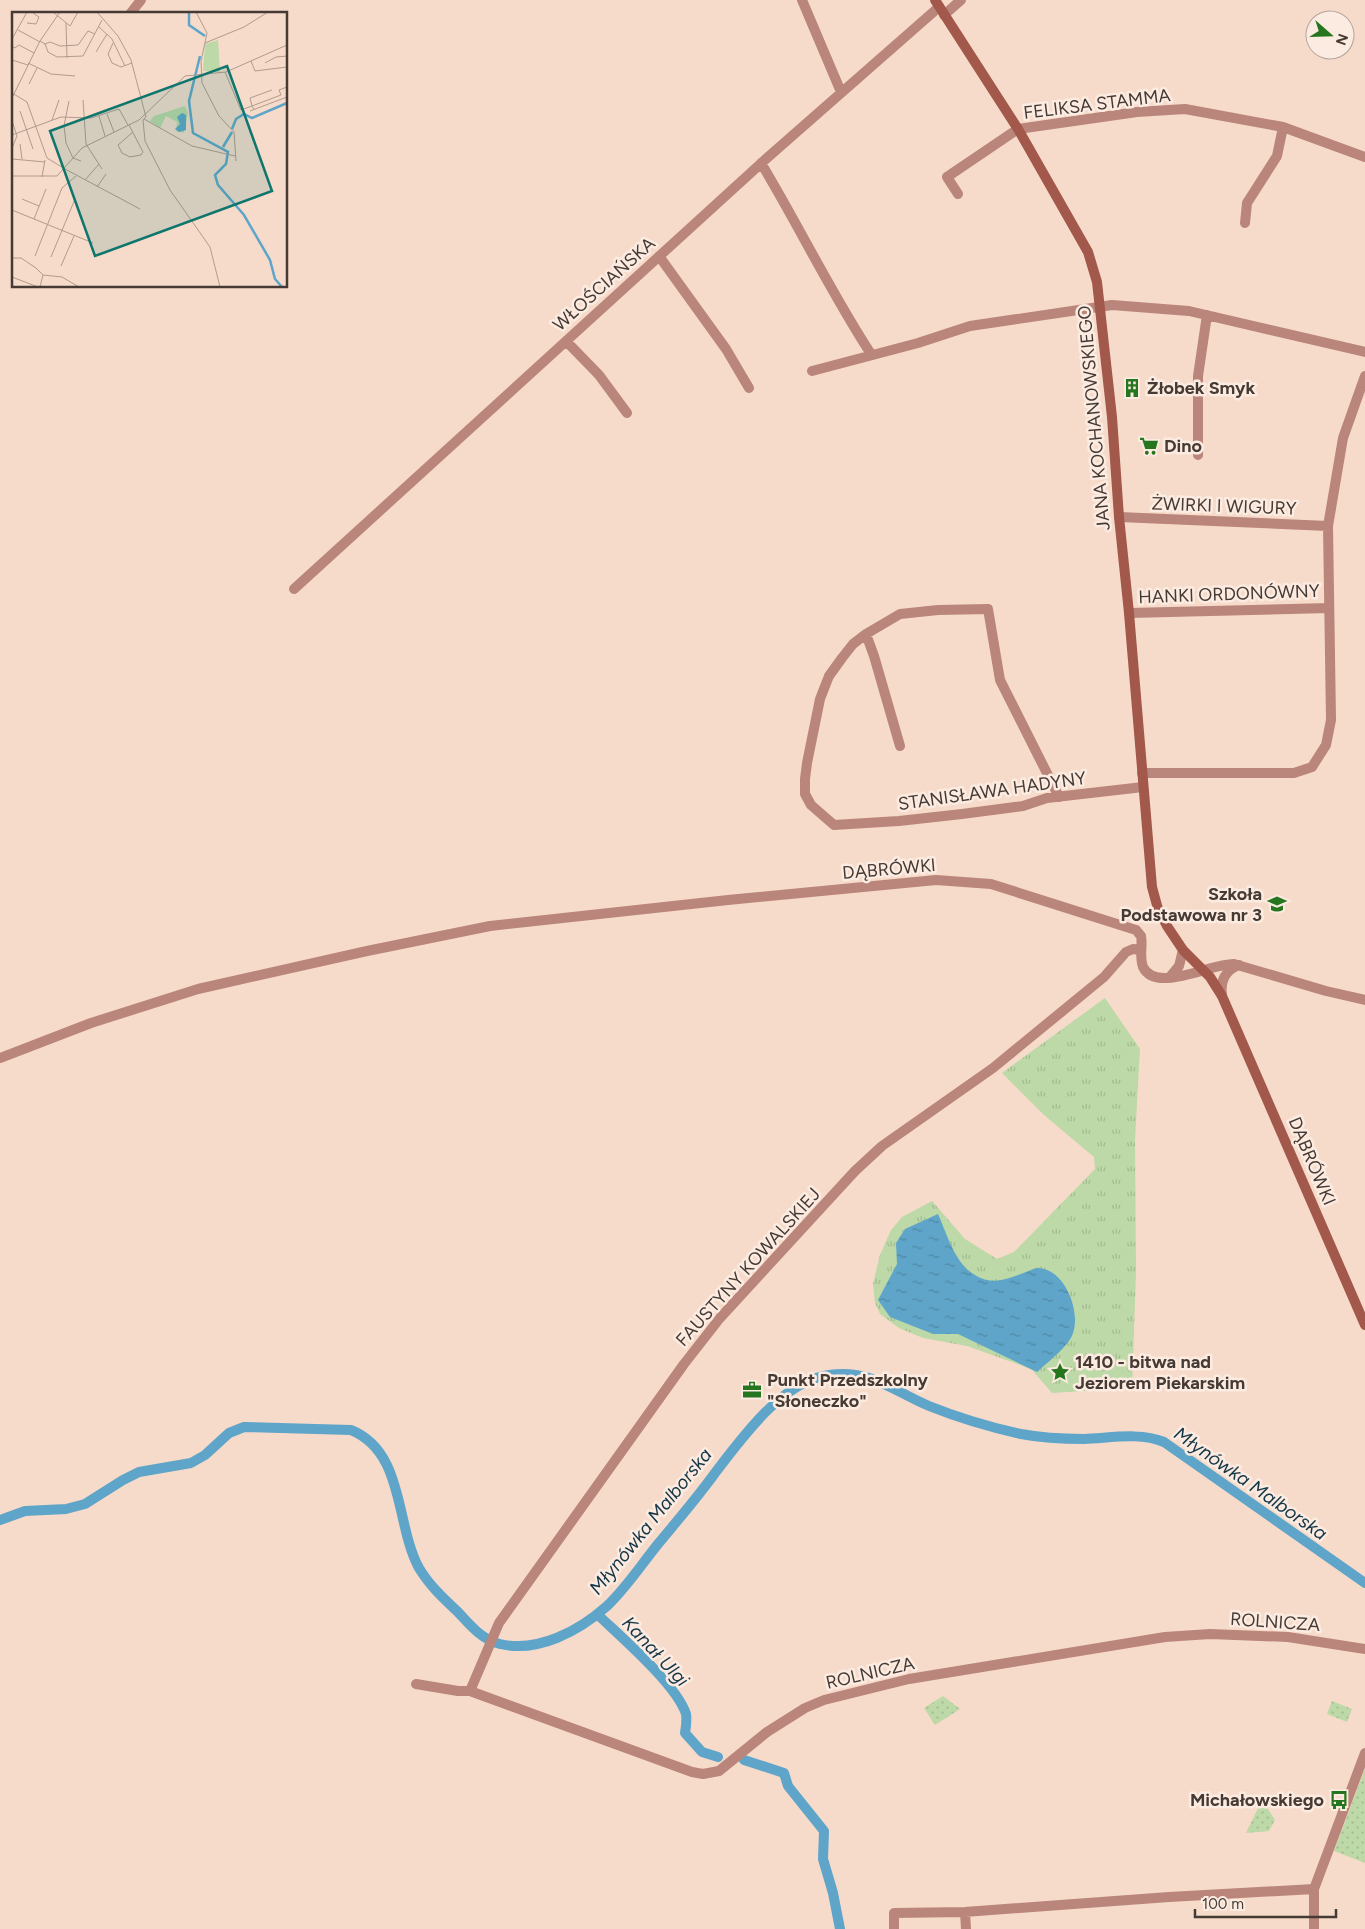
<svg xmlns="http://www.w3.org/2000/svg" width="1365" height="1929" font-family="Figtree,sans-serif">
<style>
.grass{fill:url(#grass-tufts)}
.park{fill:url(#park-dots)}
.water{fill:url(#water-ripples)}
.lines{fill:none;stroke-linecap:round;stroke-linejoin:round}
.canal{stroke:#5ea5c9;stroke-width:10}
.street{stroke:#ba867b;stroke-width:10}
.secondary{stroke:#a2584a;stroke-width:10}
.labels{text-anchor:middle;stroke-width:5;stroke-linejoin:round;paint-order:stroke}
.street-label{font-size:18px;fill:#463b34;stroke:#fcebe1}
.poi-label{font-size:18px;font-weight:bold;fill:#463b34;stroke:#fcebe1;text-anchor:start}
.water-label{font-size:19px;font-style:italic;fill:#153646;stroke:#fcebe1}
.inset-river{fill:none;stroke:#5ea5c9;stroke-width:2.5}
.inset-road{fill:none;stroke:#b09b8e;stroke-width:1}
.view{fill:#0f766e;fill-opacity:0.15;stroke:#0f766e;stroke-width:2.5}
.inset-edge{fill:none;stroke:#463b34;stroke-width:2.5}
</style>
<defs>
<pattern id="grass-tufts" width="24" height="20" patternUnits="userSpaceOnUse" patternTransform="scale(1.25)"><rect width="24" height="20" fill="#bcd9a7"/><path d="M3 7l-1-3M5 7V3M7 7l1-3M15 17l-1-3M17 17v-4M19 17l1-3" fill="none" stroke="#a3bb90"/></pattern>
<pattern id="park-dots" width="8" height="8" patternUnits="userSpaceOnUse" patternTransform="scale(1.25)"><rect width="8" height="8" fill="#bcd9a7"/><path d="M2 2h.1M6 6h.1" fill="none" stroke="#a3bb90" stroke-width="1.8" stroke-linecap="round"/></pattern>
<pattern id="water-ripples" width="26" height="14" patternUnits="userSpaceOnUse" patternTransform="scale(1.25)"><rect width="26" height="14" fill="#5ea5c9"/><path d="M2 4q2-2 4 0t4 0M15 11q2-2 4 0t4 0" fill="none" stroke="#4f88a4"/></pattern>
</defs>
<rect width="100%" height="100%" fill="#f7dbca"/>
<path class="grass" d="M1105,998L1140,1049L1135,1140L1136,1272L1132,1388L1052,1393L1032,1370L1020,1365L967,1346L923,1338L899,1328L880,1314L875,1303L873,1284L880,1255L891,1230L902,1217L932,1201L965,1239L997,1259L1014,1252L1095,1169L1094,1157L1044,1115L1002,1073Z"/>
<path class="park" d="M943,1696L960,1709L935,1725L924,1708Z
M1332,1701L1352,1709L1347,1722L1327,1714Z
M1365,1769V1863L1334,1851Z
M1262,1800L1275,1820L1269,1831L1246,1833Z"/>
<path class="water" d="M938,1214C947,1234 955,1264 975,1275C993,1286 1007,1279 1026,1272C1029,1271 1033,1269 1036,1268C1064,1267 1081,1310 1073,1333C1070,1345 1047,1363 1037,1372L958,1334H933L890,1317L878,1300L897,1264L896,1243L905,1229Z"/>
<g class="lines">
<path class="canal" d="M0,1520L25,1511L66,1509L85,1504L123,1480L139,1472L191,1463L205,1455L229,1433L244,1427L351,1430C405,1452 395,1524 419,1568C429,1585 444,1599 458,1612C470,1625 481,1639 500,1644C538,1653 579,1631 607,1606C626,1588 641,1565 658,1544C677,1521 697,1498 715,1473C742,1438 782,1381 829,1375C871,1369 893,1391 929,1406C959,1418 989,1427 1021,1434C1042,1438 1063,1439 1084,1439C1111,1438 1139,1432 1164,1442L1365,1583
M597,1614C620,1636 677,1685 686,1714C687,1720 686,1727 685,1733L702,1752L718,1757
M744,1760L784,1773L788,1786L824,1831L823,1859L833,1893L840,1929"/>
<path class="street" d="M802,0L841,92
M130,14L141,0
M944,15L961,0
M761,163C799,226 831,293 871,354
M958,194L947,177L1018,129L1137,112L1185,109L1283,127L1365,157
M1245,223L1247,203L1277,156L1283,127
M659,256L726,349L749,388
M566,341L599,375L627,413
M812,371L918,343L970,326L1112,305L1189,311L1365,352
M1198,455V376L1207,315
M1119,517L1328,526
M294,589L767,158L939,7
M1129,613L1329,608
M866,634L874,656L900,746
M1142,773H1294L1312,767L1326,745L1331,720L1328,526L1343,438L1365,376
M1059,797L1000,680L988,609L938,610L900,614L866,634L853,644L842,658L829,676L820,699L807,763L805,779V794L811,805L834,825L899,821L962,814L1023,806L1047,798L1143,787
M1170,977L1179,966L1183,950
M1222,996C1220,980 1225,971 1239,965
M0,1058L91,1023L198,989L367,951L490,926L728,900L936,880L991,884L1136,930L1141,936C1143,946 1139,956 1143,967C1156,994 1212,963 1234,964L1326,991L1365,1000
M416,1684L458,1691H470L692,1772L703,1774L719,1771L767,1732L805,1708L824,1700L909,1679L1165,1637L1210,1634L1288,1637L1365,1649
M470,1691L499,1623L684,1364L720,1318L855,1171L882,1146L993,1068L1104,977L1126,952L1133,949L1140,950
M965,1912L966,1929
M894,1929V1913L965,1912L1169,1897L1314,1889
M1314,1929V1889L1365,1753"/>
<path class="secondary" d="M935,0L1018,129L1088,252L1097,282L1112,417L1119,517L1129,613L1152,887L1158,909L1167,926L1183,950L1210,977L1222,996L1365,1325"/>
</g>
<defs>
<g id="building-bare" transform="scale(1.5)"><path d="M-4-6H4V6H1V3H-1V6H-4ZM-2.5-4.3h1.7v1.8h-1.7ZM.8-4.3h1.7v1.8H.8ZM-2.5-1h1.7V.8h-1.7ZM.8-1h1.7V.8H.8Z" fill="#26761f" stroke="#fcebe1" stroke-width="2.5" paint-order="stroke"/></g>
<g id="supermarket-bare" transform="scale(1.5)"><path d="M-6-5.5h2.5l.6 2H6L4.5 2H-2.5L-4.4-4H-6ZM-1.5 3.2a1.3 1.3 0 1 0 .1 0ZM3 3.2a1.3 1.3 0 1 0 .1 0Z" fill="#26761f" stroke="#fcebe1" stroke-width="2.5" paint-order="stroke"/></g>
<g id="school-bare" transform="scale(1.5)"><path d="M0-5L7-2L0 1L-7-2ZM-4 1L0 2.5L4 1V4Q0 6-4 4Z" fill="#26761f" stroke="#fcebe1" stroke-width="2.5" paint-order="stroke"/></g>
<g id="sight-bare" transform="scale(1.5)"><path d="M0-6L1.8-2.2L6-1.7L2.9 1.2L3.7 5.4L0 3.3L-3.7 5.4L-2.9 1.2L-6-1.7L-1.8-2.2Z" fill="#26761f" stroke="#fcebe1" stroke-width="2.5" paint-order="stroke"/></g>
<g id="office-bare" transform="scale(1.5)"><path d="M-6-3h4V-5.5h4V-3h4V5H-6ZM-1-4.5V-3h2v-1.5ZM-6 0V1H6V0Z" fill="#26761f" stroke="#fcebe1" stroke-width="2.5" paint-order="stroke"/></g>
<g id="bus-bare" transform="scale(1.5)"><path d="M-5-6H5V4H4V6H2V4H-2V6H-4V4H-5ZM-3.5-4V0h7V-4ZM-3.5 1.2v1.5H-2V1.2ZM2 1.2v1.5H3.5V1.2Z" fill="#26761f" stroke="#fcebe1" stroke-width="2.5" paint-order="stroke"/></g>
</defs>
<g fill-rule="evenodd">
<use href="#building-bare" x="1132" y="388"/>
<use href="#supermarket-bare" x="1149" y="446"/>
<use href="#school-bare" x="1277" y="904"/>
<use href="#sight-bare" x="1060" y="1372"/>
<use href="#office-bare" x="752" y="1390"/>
<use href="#bus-bare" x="1339" y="1800"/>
</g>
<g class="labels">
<g class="street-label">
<text transform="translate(1097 104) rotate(-7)" y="6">FELIKSA STAMMA</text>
<text transform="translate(604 284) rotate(-42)" y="6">WŁOŚCIAŃSKA</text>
<text transform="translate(1094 418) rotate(-95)" y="6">JANA KOCHANOWSKIEGO</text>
<text transform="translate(1224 506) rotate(2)" y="6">ŻWIRKI I WIGURY</text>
<text transform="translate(1229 594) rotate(-2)" y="6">HANKI ORDONÓWNY</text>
<text transform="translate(992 791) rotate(-8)" y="6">STANISŁAWA HADYNY</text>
<text transform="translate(889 869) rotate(-5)" y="6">DĄBRÓWKI</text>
<text transform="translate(1312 1161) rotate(67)" y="6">DĄBRÓWKI</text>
<text transform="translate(748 1267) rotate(-48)" y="6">FAUSTYNY KOWALSKIEJ</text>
<text transform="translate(1275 1622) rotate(4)" y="6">ROLNICZA</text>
<text transform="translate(870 1673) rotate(-13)" y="6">ROLNICZA</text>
</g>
<g class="poi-label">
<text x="1147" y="394">Żłobek Smyk</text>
<text x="1164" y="452">Dino</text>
<text x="1262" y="900" text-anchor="end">Szkoła<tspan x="1262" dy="21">Podstawowa nr 3</tspan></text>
<text x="1075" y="1368">1410 - bitwa nad<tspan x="1075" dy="21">Jeziorem Piekarskim</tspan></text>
<text x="767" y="1386">Punkt Przedszkolny<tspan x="767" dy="21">"Słoneczko"</tspan></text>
<text x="1324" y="1806" text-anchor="end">Michałowskiego</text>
</g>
<g class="water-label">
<text transform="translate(1251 1483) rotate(35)" y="7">Młynówka Malborska</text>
<text transform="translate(650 1521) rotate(-51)" y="7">Młynówka Malborska</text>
<text transform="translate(656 1651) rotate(47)" y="7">Kanał Ulgi</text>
</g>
</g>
<g transform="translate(12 12)">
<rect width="275" height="275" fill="#f7dbca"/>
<path d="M173,94L176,101L172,121L164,119L165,110L154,104L148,116L138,109L142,104Z" fill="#bcd9a7"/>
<path d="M206,28L208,60L191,59L193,32Z" fill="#bcd9a7"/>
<path d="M170,101L174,103V118L167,120L163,117L168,112L165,105Z" fill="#5ea5c9"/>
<path class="inset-river" d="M177,0V13L193,24M188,44L177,89L181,121L216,140L214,152L203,163L206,173L232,203L258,248L263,267L270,275M220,117L224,107L232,102L240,106L275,91M211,135L220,120"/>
<path class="inset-road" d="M41,0L58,14L66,0M85,0L106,24L119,48L134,105L131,108L133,129L158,178L198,235L208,275M184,0L195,21L189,49L190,71L207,104L222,120L224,149M15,11L24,12L27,5L21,1M54,11L55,46M87,15L100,27L113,54M6,18L28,30M0,27L15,0M28,29L33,32L36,40L45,45L71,44L90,8M101,31L96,42L100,51L109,55L120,51M193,31L232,15L256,0M33,32L38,30L48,34L66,33L76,19L83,22M0,34L3,36L7,33L22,41M84,40L95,22M0,48L16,53M239,49L243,59L275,55M16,51L39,62L63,64M253,51L264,45L275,44M213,60L229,98L240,94L242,97M17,72L25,56M260,78L238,86L240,94L269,83L267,78L275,75M0,81L15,90L35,146L53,157M0,86L28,29L48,0M71,88L74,132L90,157M57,89L52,114L54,131L61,146L69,149M8,99L21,137M238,99L275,85M95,102L102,120M87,104L93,124M132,107L180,134L223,144M40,108L47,88M0,109L5,124L0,136M117,113L131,140L129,143L118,145L110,141L106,133L121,120M0,123L49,105L79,106L107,97L116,113M8,132L10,147M0,147L33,150M53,157L128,197M0,164H45L70,136L127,108L173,64L214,60L275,33M30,165L33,148M73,168L87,152M85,175L94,162M10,187L27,194M0,198L81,231M22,207L34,177M23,244L50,176L64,164M39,245L63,187M0,246H9L24,256L31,263L28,275M49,254L62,224M31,263L50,265L67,275M0,265L26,275"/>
<path class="view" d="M215,54L260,179L83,244L38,119Z"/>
<rect width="275" height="275" class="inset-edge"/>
</g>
<g transform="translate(1330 35) rotate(110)"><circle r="24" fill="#fcebe1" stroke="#b3a59c"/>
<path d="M0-4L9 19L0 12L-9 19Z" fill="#26761f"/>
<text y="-8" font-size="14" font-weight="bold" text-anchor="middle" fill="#463b34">N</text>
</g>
<path d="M1195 1909v8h141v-8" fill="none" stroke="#463b34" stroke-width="2.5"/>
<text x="1202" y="1909" font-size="15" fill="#463b34" stroke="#fcebe1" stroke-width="4" paint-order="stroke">100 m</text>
</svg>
